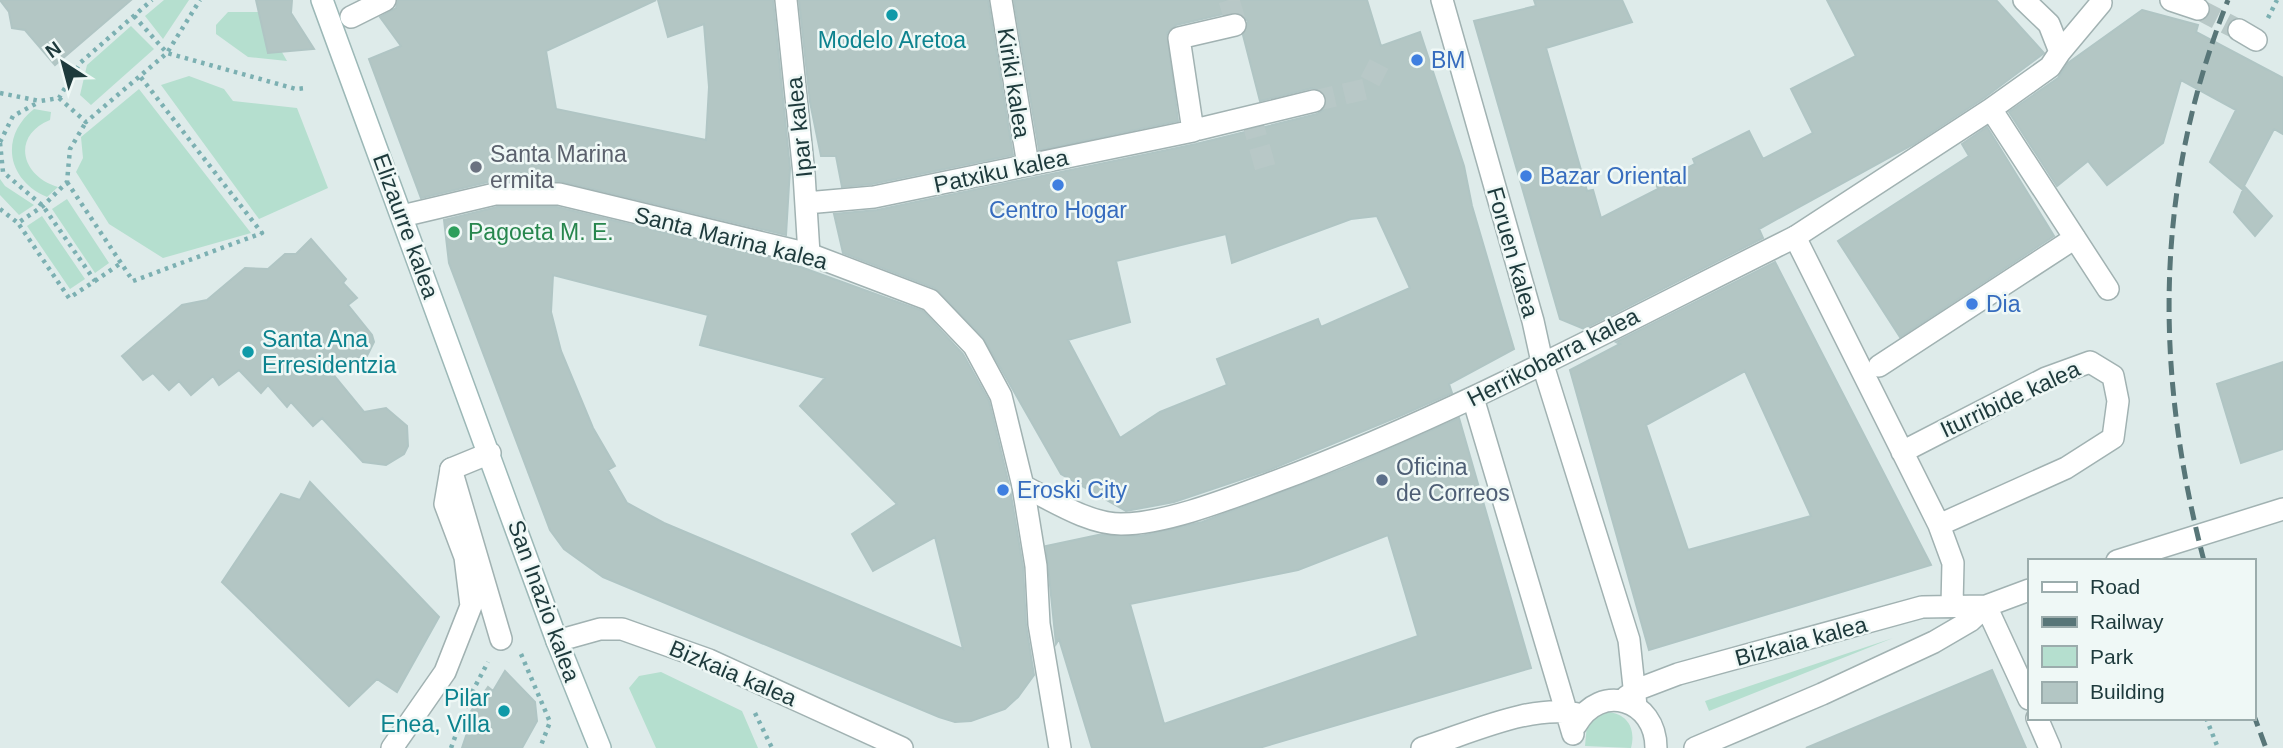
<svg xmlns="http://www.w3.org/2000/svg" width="2283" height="748" font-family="Arial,sans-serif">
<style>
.green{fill:#b5dfcf}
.building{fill:#b3c6c4;stroke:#b0c5c4;stroke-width:2;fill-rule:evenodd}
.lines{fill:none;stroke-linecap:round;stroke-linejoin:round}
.pedestrian-tunnel{stroke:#b8c8c7;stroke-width:21;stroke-dasharray:21 10;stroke-linecap:butt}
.pedestrian-casing{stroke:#a1b2b2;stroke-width:24}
.minor-casing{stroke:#a1b2b2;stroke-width:24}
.secondary-casing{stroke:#9cb8b7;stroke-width:24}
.path{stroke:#7cb0b2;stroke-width:4.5;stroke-dasharray:3.5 5;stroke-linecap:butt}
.pedestrian{stroke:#fff;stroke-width:21}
.minor{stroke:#fff;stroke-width:21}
.secondary{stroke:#fff;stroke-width:21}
.rail{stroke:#587678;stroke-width:5;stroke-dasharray:14 7;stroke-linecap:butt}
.culture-dot{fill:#0f9aa8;stroke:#eff8f6;stroke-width:2.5}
.shop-dot{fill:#3f7fe0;stroke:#eff8f6;stroke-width:2.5}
.worship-dot{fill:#6b7280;stroke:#eff8f6;stroke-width:2.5}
.leisure-dot{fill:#2e9e5b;stroke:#eff8f6;stroke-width:2.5}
.service-dot{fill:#5c6f8a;stroke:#eff8f6;stroke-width:2.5}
.labels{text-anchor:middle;stroke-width:5;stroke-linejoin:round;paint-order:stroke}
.culture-label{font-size:23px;fill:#0d838f;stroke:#eff8f6}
.shop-label{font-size:23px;fill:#366cbe;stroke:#eff8f6;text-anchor:start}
.street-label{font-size:23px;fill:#1e3a3c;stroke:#eff8f6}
.worship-label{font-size:23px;fill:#5b616d;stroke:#eff8f6;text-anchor:start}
.leisure-label{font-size:23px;fill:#27864d;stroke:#eff8f6;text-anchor:start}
.service-label{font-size:23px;fill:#4e5e75;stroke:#eff8f6;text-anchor:start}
</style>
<rect width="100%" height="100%" fill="#deebea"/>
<path class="green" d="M164,0H189L163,39L145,16Z
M228,12H259L287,61L248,57L216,34V25Z
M131,26L154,49L91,105L80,95L87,65Z
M189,76L224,89L233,101L297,108L328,188L259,219L161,85Z
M139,89L251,233L163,258L109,224L76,172L83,158L81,137Z
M34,109L51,112L50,120C11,136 21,176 58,187L47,197C6,179 0,136 34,109Z
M0,179L5,186L34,205L19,215L0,195Z
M67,199L109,263L95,273L52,209Z
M42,216L85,279L70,289L27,226Z
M1893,638L1709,711L1705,701Z
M661,672L742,711L758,748H656L629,688L639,676Z
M1608,712C1628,714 1636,729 1631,748L1585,746L1587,724L1599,714Z"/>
<path class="building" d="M0,0H131L55,65L25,30L12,28L9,12Z
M256,0H292L291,13L314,49L268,53Z
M398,0H656L546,51L556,109L706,140L709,87L704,24L668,37L658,0H773L790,168L786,235L559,181H492L421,198L369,59L401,46L380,17L396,8Z
M799,0H988L1013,155L872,184L842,187L836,156H821L810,102Z
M1014,0H1367L1381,46L1420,32L1464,166L1472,206L1514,349L1449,384L1452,393L1402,415L1269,470L1174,502L1126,511L1061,474L983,337L935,288L843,253L834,214L877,210L1196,144L1317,114L1323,110L1327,99L1323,92L1312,88L1260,101L1243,35L1248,21L1239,13L1232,12L1176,25L1167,33L1178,121L1039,150ZM1377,216L1410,288L1321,327L1318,319L1217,359L1227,385L1160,412L1120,438L1068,340L1130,322L1116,261L1226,234L1232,263L1351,219Z
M1534,0H1622L1632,22L1546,48L1587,191L1593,190L1601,218L1658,189L1656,184L1695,164L1693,159L1749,131L1763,159L1813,133L1791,89L1856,56L1827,0H1996L2044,53L1984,98L1914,144L1759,229L1763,238L1584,329L1560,319L1474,21L1536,6Z
M2142,10L2198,25L2196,32L2283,78V134L2274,129L2244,186L2272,216L2255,236L2234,212L2244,187L2243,190L2210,162L2236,110L2181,80L2163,143L2107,185L2088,161L2057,186L2009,112L2058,78L2068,63Z
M1987,127L2054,236L1900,337L1838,241L1969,156L1962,144Z
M497,207H557L784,261L923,311L963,354L989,401L1010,489L1023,567L1026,625L1034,675L1018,697L1005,709L971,721L955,722L939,717L603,577L564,549L550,530L449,263L444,220ZM553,275L708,315L700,345L825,378L800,406L897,504L852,534L873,571L935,537L963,649L664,523L627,503L608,470L615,466L593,428L561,351L551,312Z
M311,239L346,279L343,283L357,298L348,305L372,335L374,342L367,356L327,367L364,412L386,408L407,426L408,446L404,454L386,465L363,462L322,418L313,426L291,402L287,407L268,385L261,393L239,370L219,385L213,376L191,395L179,381L169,390L153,373L143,380L122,356L182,305L207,300L245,268L268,269L285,254H296Z
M1775,262L1931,565L1649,650L1570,370L1620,344L1616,342ZM1745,371L1811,516L1688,550L1646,425Z
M2283,362V449L2241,463L2217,384Z
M1459,418L1531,668L1259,748H1092L1059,639L1056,644L1046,546L1098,535L1141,536L1202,522L1346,468ZM1388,535L1418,636L1164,724L1130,604L1298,570Z
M310,482L439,617L397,692L377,679L349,706L222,582L281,494L300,500Z
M1992,670L2026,748H1806Z
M505,671L535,702L537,721L522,748H462L469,727L462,724L488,687L493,691Z"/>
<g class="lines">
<path class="pedestrian-tunnel" d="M1229,0L1237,27
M2198,9L2239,30
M1314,101L1366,89L1379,64
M1251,117L1266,170"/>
<g class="pedestrian-casing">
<path id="pedestrian" d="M1001,0L1028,165
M2171,0L2198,9
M351,17L385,0
M2239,30L2256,40
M2060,52L2101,3
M1991,109L2108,289
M1199,129L1314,101
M806,203L874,197L1193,131L1179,38L1235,25
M402,216L495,194H559L809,254L804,174L786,0
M1795,237L1991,109L2050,67L2060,52L2049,24L2024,0
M1879,366L2075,238
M1023,486L1036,566L1039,624L1060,748
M392,748L445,672L471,606L465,557L445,504L451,469"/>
</g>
<g class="minor-casing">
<path id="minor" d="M1442,0L1533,321L1542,362L1629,640L1636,706
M809,254L930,300L974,346L1001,396L1023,486C1052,500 1088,524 1121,524C1166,524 1231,498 1274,482C1454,415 1624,322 1795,237L1939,525L1953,563L1952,605
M1473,398L1573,734
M1902,452L2046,378L2090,362L2113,376L2118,401L2113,438L2066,468L1939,525
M490,453L451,469L501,639
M2117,561L2283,509
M1986,606L2029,699
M557,641L600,629H622L709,660L902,748
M1626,697L1636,690L1678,674L1922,607L1986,606L2029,590
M2037,718L2050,748
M1576,725C1600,682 1656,699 1656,748
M1422,748C1468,734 1536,701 1582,715
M1695,748L1822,694L1934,642L1970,621L1986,606"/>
</g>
<g class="secondary-casing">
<path id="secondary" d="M322,0L557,641L600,748"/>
</g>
<path class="path" d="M134,16L167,53L296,89L306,88
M2268,18L2277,0
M0,93L40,101L59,98L80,63L152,0
M59,98L86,122L167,53L200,0
M0,142L13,116L39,102
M0,143L3,172L43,206L95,281L69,298L18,223L43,206L67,182L70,149L86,122
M67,182L133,281L262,233L139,75
M0,209L18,223
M95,281L121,263
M521,654L550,722L540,748
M755,713L772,748
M2206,718L2218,748
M451,748L470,696L488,662"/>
<use href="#pedestrian" class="pedestrian"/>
<use href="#minor" class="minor"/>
<use href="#secondary" class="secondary"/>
<path class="rail" d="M2204,561C2154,369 2154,187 2228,0
M2253,713L2266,748"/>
</g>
<g class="culture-dot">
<circle cx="892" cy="15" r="7"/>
<circle cx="248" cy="352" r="7"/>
<circle cx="504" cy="711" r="7"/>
</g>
<g class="shop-dot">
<circle cx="1417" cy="60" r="7"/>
<circle cx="1526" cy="176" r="7"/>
<circle cx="1058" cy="185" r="7"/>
<circle cx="1972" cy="304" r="7"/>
<circle cx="1003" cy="490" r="7"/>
</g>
<circle class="worship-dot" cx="476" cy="167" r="7"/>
<circle class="leisure-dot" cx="454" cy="232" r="7"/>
<circle class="service-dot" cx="1382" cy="480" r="7"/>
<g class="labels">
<g class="culture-label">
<text x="892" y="48">Modelo Aretoa</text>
<text x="262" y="347" text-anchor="start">Santa Ana<tspan x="262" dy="26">Erresidentzia</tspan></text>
<text x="490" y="706" text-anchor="end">Pilar<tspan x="490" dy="26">Enea, Villa</tspan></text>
</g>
<g class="shop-label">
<text x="1431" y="68">BM</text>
<text x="1540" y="184">Bazar Oriental</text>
<text x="1058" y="218" text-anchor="middle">Centro Hogar</text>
<text x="1986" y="312">Dia</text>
<text x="1017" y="498">Eroski City</text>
</g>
<g class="street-label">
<text transform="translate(1014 83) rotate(81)" y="8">Kiriki kalea</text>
<text transform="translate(799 127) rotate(-96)" y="8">Ipar kalea</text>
<text transform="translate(1001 171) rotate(-12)" y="8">Patxiku kalea</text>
<text transform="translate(406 226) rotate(70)" y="8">Elizaurre kalea</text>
<text transform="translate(731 238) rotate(14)" y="8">Santa Marina kalea</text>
<text transform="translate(1513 252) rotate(74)" y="8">Foruen kalea</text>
<text transform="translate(1553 357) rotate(-27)" y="8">Herrikobarra kalea</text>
<text transform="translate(2010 399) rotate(-25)" y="8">Iturribide kalea</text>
<text transform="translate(544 601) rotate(70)" y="8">San Inazio kalea</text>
<text transform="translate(1801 641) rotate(-15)" y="8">Bizkaia kalea</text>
<text transform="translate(733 673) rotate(23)" y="8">Bizkaia kalea</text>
</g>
<g class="worship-label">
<text x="490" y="162">Santa Marina<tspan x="490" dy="26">ermita</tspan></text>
</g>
<g class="leisure-label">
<text x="468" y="240">Pagoeta M. E.</text>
</g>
<g class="service-label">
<text x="1396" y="475">Oficina<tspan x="1396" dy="26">de Correos</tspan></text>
</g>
</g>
<rect x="2028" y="559" width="228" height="161" fill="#eff8f6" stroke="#9bacac" stroke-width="2"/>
<rect x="2042" y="582" width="35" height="10" fill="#ffffff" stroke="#9bacac" stroke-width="2"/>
<text x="2090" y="594" font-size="21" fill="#1e3a3c">Road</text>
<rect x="2042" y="617" width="35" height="10" fill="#587678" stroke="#9bacac" stroke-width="2"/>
<text x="2090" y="629" font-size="21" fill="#1e3a3c">Railway</text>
<rect x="2042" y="646" width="35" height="21" fill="#b5dfcf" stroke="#9bacac" stroke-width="2"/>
<text x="2090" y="664" font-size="21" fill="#1e3a3c">Park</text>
<rect x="2042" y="682" width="35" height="21" fill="#b3c6c4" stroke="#9bacac" stroke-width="2"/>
<text x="2090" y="699" font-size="21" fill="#1e3a3c">Building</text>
<g transform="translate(63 63) rotate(324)" stroke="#eff8f6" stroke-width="5" paint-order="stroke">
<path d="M0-5L12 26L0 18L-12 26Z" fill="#1e3a3c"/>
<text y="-10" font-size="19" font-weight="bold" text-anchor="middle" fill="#1e3a3c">N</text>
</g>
</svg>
